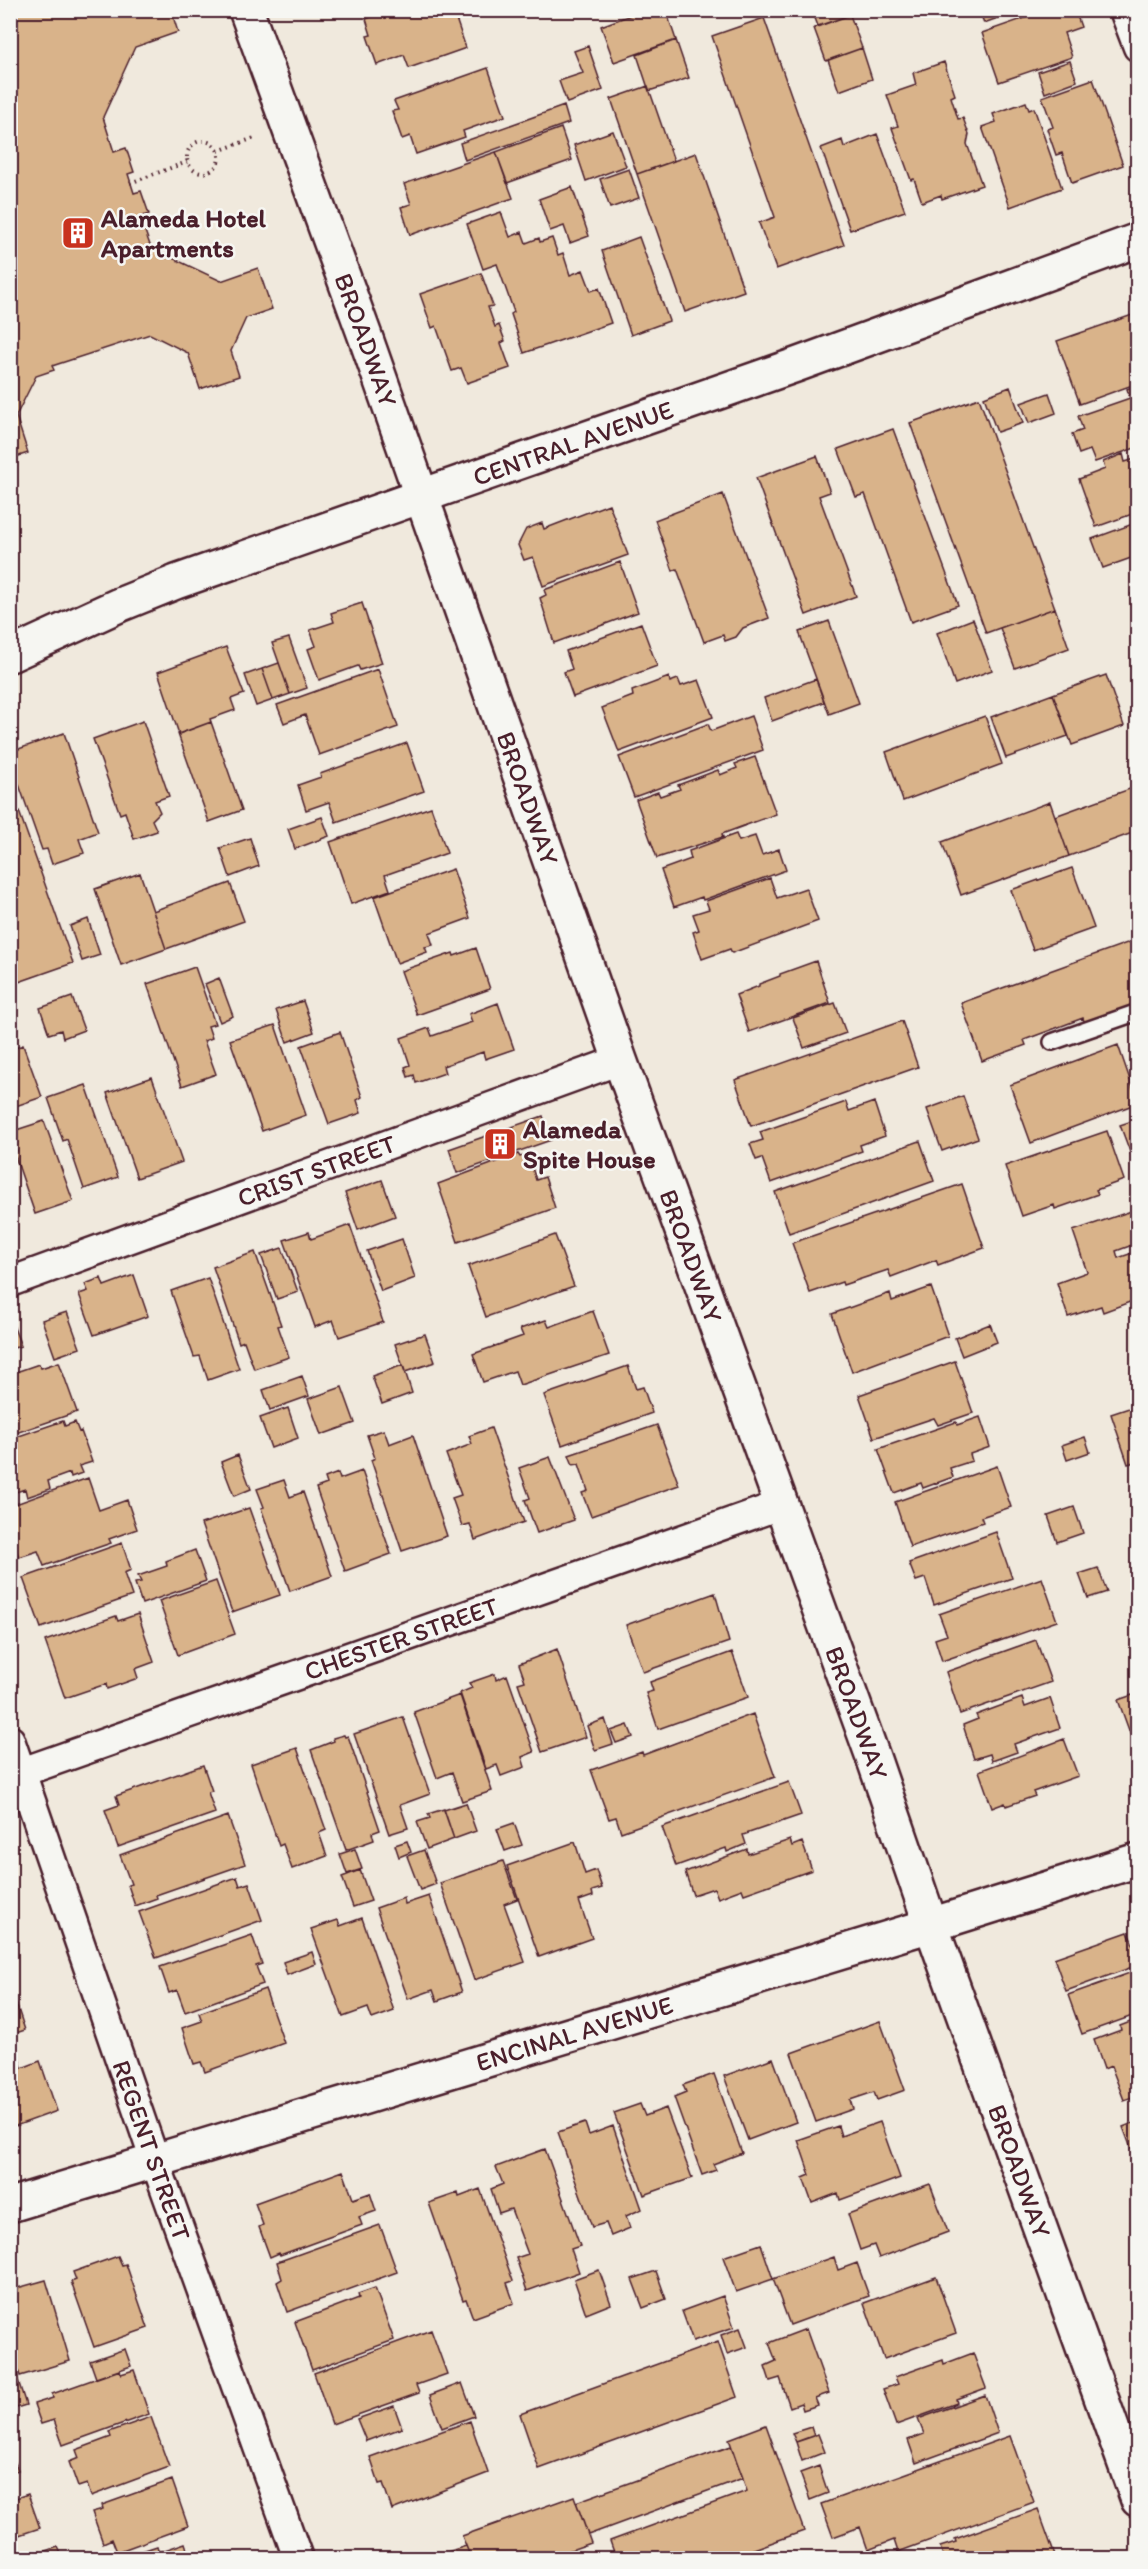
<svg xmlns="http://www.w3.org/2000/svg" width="1148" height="2569" font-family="Itim,sans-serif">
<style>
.building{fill:#d9b38a;stroke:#4a1f2b;stroke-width:1.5}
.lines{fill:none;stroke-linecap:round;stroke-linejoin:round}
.lane-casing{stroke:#4a1f2b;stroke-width:20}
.street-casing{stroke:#4a1f2b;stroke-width:33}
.secondary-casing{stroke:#4a1f2b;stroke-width:38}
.primary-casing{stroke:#4a1f2b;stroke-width:38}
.path{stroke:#4a1f2b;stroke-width:4;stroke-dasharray:1.5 4.5;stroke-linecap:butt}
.lane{stroke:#f6f6f2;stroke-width:15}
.street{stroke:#f6f6f2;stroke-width:28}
.secondary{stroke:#f6f6f2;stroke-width:33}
.primary{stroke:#f6f6f2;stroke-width:33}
.labels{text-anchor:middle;stroke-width:5;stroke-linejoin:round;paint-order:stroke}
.poi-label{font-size:26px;font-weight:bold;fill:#4a1f2b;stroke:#f6f6f2;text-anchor:start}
.street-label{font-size:26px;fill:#4a1f2b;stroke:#f6f6f2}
</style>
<rect width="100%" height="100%" fill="#f0e9dd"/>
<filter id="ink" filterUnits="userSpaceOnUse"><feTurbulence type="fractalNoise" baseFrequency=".0167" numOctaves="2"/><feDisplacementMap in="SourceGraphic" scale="12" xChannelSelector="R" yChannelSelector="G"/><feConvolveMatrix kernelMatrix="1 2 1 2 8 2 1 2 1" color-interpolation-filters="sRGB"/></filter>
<g filter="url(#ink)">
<path class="building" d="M10,10H171L178,32L135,47L103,117L114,152L126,148L134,172L128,174L134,193L141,191L149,214L140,217L151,248L221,281L258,268L272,309L246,318L231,351L239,376L200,389L188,353L150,334L52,366L54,370L36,376L16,416L28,453L10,459Z
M389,10H453L466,48L409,68L404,55L377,65L367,36L371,35L366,19Z
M644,10H666L676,40L614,62L601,26Z
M812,10H848L850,15L818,26Z
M979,10H1020L984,23Z
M1048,10H1056L1057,15L1075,10L1081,27L1064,33L1072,57L999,82L982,33Z
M850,15L862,48L826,61L814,28Z
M764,18L844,245L776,269L759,223L775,217L712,36Z
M676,40L689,78L649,91L637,55Z
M588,46L603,90L567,103L559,81L583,73L574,51Z
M862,48L872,79L839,91L828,60Z
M1070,61L1077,81L1045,93L1038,72Z
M944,62L955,95L951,97L958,119L963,118L969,134L967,144L982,185L942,199L941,195L922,202L914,179L911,180L892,128L898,126L887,95L916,85L913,73Z
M488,68L505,116L463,131L465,137L416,154L410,136L402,139L392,111L398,110L394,101Z
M1093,79L1123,165L1072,183L1062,153L1056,155L1047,129L1053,127L1042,97Z
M648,86L674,161L637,174L611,99Z
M1026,102L1029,110L1034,108L1062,188L1010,207L982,127L996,122L993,114Z
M564,106L569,123L465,160L460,143Z
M561,128L572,160L507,183L496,152Z
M613,131L626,166L586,181L574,145Z
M877,134L905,211L850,230L821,148L842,140L844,147Z
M496,152L513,198L410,235L401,207L411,204L404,184Z
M696,153L744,291L685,312L637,174Z
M629,169L639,198L610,208L600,179Z
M572,187L589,236L570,243L564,226L550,231L539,199Z
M501,212L510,237L522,232L526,243L539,238L540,242L552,238L558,255L563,253L570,275L583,270L591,291L599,288L611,323L524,353L511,314L514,312L497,264L483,269L467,224Z
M639,237L669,321L631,335L602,251Z
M481,273L493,306L488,307L495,327L499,325L505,341L501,343L510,368L467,383L461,368L452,371L436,326L432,328L420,294Z
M1138,313V383L1080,404L1057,341Z
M1138,385V447L1095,462L1090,450L1079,454L1072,434L1083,430L1078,416L1130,398L1127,389Z
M1010,387L1023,423L997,432L984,397Z
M1049,393L1056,413L1029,423L1021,403Z
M979,398L1055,608L986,633L910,423Z
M893,429L958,605L911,622L865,494L856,497L838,449Z
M1123,454L1125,462L1138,458V512L1096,527L1079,479L1105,469L1103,462Z
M817,456L830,492L819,496L856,596L806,615L756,478Z
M723,494L769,618L743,628L736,637L725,641L723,635L704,642L677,569L673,571L655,520Z
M609,504L628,555L543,586L533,557L524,560L518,545L526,529L542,523L544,529Z
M1138,522V567L1134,557L1103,568L1092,539Z
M620,562L638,612L554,643L540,598L546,595L544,590Z
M1138,591V612L1131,594Z
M362,603L382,663L360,670L358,666L319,680L308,649L316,646L310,630L334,622L331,613Z
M1055,608L1069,648L1015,668L1000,628Z
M973,619L992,670L955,684L937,633Z
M829,621L859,703L829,714L799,632Z
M641,623L657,666L573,697L564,672L572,669L566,651Z
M289,638L307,688L290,694L272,643Z
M226,647L244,694L231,699L235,710L210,719L211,722L179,734L158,672Z
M279,663L290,694L273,700L262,669Z
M262,669L273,700L256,706L245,675Z
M378,669L398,727L319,755L305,715L284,723L277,705Z
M1106,675L1124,726L1072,745L1053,694Z
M669,677L670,682L678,679L681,686L699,680L713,717L619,752L602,708L633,696L632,691Z
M816,679L824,702L772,721L764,698Z
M1053,694L1068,736L1006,758L991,717Z
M751,716L763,750L634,797L619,757L708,724L711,731Z
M985,716L1002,764L903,801L886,752Z
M143,721L169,796L155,801L160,812L152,820L157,831L134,839L125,812L120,814L93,739Z
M211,722L242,810L209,822L178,734Z
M64,733L98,832L79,839L84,853L52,864L47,849L42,850L10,759V752Z
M407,743L424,791L336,822L329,802L306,810L298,785L321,777L320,774Z
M755,757L776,814L722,834L723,837L657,858L636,800L658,792L660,796L680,789L678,785L718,770L720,775L737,768L735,764Z
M10,786L73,963L13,984L10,977Z
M1138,786V831L1069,856L1055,816Z
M1050,802L1069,856L961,895L942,842Z
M431,807L447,853L385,875L390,890L351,904L330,842Z
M322,817L329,836L295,849L288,829Z
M736,834L739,841L755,836L762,855L779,849L786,870L703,900L702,897L674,907L661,870L691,859L689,851Z
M250,838L259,866L230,877L220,848Z
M1072,868L1094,928L1033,950L1011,890Z
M453,869L470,918L429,933L433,945L425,947L427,952L397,963L374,897Z
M140,873L166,949L121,965L95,889Z
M770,878L777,898L806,888L818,921L732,953L730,949L702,959L693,932L699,930L693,914L709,909L706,901Z
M230,883L244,921L166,949L153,911Z
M88,919L100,955L82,961L70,926Z
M1138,939V1005L1085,1024L1083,1018L1024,1040L1026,1045L982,1061L961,1003Z
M476,948L490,989L417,1015L401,971L453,953L454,956Z
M816,961L830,1003L749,1032L736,995L759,986V984L780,976V974Z
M195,967L215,1024L208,1026L212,1038L204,1041L216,1074L182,1086L147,984Z
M219,978L233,1016L220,1022L205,984Z
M72,997L84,1030L63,1038L61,1030L49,1034L40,1008Z
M303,1001L314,1032L287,1042L276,1010Z
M498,1003L514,1049L485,1059L483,1052L443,1066L445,1073L416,1083L414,1075L408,1077L405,1067L410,1065L401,1038L429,1028L432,1036L472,1022L469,1014Z
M835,1003L846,1033L804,1048L793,1018Z
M902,1021L918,1067L751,1126L735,1080Z
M275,1025L306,1115L262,1131L230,1040Z
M340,1032L362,1097L357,1100L361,1113L329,1124L301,1046Z
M23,1045L42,1097L10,1108V1050Z
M1118,1045L1138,1103L1031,1143L1010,1085Z
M152,1077L182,1162L137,1178L107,1093Z
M86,1085L118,1177L84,1189L67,1139L63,1141L48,1098Z
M963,1096L978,1138L942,1151L927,1109Z
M846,1102L849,1111L874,1102L885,1136L860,1145L862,1151L771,1183L762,1158L756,1160L750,1144L763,1140L760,1132Z
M543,1116L551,1140L457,1173L449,1149Z
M1138,1119V1155L1132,1157L1120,1125Z
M44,1121L73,1201L35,1214L14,1153L17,1151L10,1132Z
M1107,1131L1124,1180L1096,1190L1098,1194L1055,1209L1054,1205L1022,1216L1005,1166Z
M920,1141L934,1181L789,1233L775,1192Z
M518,1154L520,1157L528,1155L536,1180L545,1177L555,1208L458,1242L438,1184Z
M382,1180L395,1216L358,1230L345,1193Z
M962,1184L984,1248L938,1265L936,1260L891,1277L888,1270L843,1285L842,1282L810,1293L792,1243Z
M1137,1209L1138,1243L1116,1251L1118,1258L1138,1251V1299L1103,1312L1101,1306L1068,1317L1057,1283L1087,1272L1073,1231Z
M350,1225L383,1322L339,1337L333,1320L315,1327L284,1240L309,1232L311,1239Z
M555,1235L574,1286L486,1317L468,1266Z
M402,1239L415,1278L381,1291L367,1251Z
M282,1248L298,1292L277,1299L261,1255Z
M255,1252L281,1325L278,1326L289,1357L254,1369L244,1341L239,1343L213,1267Z
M134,1275L148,1316L94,1335L79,1294L88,1291L85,1284L101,1278L104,1286Z
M208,1278L239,1369L208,1380L200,1356L194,1357L171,1291Z
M931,1287L948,1336L852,1372L832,1314L890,1293L892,1301Z
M593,1311L609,1355L520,1385L515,1371L483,1382L473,1354L523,1336L520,1329L546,1320L549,1327Z
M67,1312L80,1348L55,1357L42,1320Z
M10,1317L21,1346L10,1349Z
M990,1324L997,1342L962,1356L955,1338Z
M425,1334L435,1362L405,1372L395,1344Z
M955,1361L973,1413L938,1425L934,1418L874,1438L859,1395Z
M59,1362L77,1412L10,1435V1374L39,1364L41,1368Z
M403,1365L412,1393L382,1404L372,1376Z
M628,1366L636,1389L643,1387L652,1413L562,1445L544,1395Z
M302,1376L309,1396L270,1410L263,1390Z
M342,1387L355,1423L321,1435L308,1399Z
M1138,1405V1461L1128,1464L1111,1414Z
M288,1408L298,1438L271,1448L260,1418Z
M980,1417L990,1447L970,1454L972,1461L950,1468L953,1477L923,1488L921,1483L894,1493L878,1449L956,1422L957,1425Z
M63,1421L65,1426L75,1422L79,1432L81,1431L92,1462L79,1466L82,1473L71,1477L70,1473L48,1481L50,1489L27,1497L25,1489L10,1494V1439Z
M657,1425L679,1485L591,1516L582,1493L588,1491L579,1464L573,1465L569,1455Z
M491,1428L524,1522L475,1540L470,1524L462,1526L452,1498L461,1495L446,1454L472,1444L469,1436Z
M384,1430L389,1444L413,1435L447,1536L402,1551L371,1460L375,1458L367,1435Z
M1085,1437L1090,1452L1067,1460L1062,1445Z
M238,1455L251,1489L234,1496L221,1462Z
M550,1457L574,1520L537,1533L525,1500L530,1498L519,1468Z
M997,1466L1011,1507L981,1517L983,1522L910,1547L895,1502Z
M362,1471L391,1554L345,1571L316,1488L327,1484L325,1478L338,1473L340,1479Z
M88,1478L99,1510L127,1500L137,1529L109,1539L111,1543L44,1566L38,1551L19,1557L10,1535V1506Z
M284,1480L290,1497L303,1492L332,1576L290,1591L261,1508L264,1507L257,1489Z
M1074,1507L1083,1533L1057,1542L1048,1516Z
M249,1508L280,1595L232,1612L201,1524Z
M996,1532L1012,1578L934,1605L925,1578L916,1581L909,1563Z
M122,1543L131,1570L124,1573L132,1596L41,1628L23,1578Z
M195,1550L206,1581L142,1604L135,1583L141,1582L138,1576L167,1566L166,1561Z
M1098,1568L1107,1592L1088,1598L1079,1574Z
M1042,1578L1057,1621L942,1661L935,1639L947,1635L939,1614Z
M216,1581L235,1634L178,1655L159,1601Z
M715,1593L729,1642L643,1672L626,1625Z
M138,1614L154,1662L135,1669L138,1678L107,1689L106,1684L65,1698L45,1641L116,1616L118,1621Z
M1036,1640L1051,1682L960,1714L946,1672Z
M557,1649L586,1737L542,1752L518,1683L525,1681L519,1664Z
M732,1652L748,1697L658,1729L646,1693L653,1691L650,1682Z
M495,1674L496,1680L507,1675L534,1752L522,1757L525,1767L501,1776L497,1765L486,1769L460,1693L472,1688L469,1683Z
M1138,1693V1755L1118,1700Z
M460,1695L492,1791L462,1801L452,1772L437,1778L414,1712Z
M1022,1698L1025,1707L1050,1698L1060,1728L1014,1744L1017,1752L992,1761L990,1754L974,1759L963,1725L978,1719L976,1715Z
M753,1714L775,1777L621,1832L616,1817L609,1819L591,1770L642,1752L643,1755Z
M403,1717L430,1794L400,1805L408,1828L389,1834L354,1734Z
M605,1719L613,1744L595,1750L587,1726Z
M628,1725L633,1737L616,1743L611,1731Z
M344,1735L345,1737L348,1736L380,1830L372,1833L374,1840L346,1850L311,1750L334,1741L333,1738Z
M1064,1739L1078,1776L1033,1792L1035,1796L1006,1806L1005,1803L992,1808L979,1771Z
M297,1748L326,1830L319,1833L327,1856L292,1869L283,1844L279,1846L251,1764Z
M203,1765L212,1791L208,1792L215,1813L118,1847L105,1810L119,1805L116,1796Z
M789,1782L801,1815L743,1835L746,1844L727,1852L726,1848L676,1866L662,1827Z
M466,1803L476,1831L454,1839L444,1810Z
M444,1809L454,1839L427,1849L417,1822L430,1818L428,1814Z
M228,1816L245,1864L156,1895L157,1898L135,1906L128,1885L131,1884L120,1855Z
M514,1823L522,1845L505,1851L497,1829Z
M790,1840L792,1846L802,1842L812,1870L744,1894L742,1889L718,1898L714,1888L693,1895L685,1872L747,1849L748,1854Z
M407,1841L411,1852L399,1857L395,1845Z
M575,1842L585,1874L596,1870L602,1888L592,1891L593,1896L579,1901L592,1938L539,1957L507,1866Z
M355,1849L362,1869L347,1874L340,1854Z
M424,1850L436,1884L420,1890L407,1856Z
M503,1861L517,1899L504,1904L525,1962L474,1980L440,1883Z
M360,1870L371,1901L353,1907L342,1877Z
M237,1877L240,1886L249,1883L262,1920L156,1958L139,1912Z
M429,1896L462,1992L437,2001L433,1990L408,1999L376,1908L404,1898L405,1904Z
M362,1918L394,2011L372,2019L368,2008L343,2017L311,1929L338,1920L340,1926Z
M1128,1932L1138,1957V1965L1066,1991L1054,1958Z
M252,1935L262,1964L256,1966L263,1984L185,2012L177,1990L169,1993L160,1967Z
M312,1952L316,1964L287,1975L283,1962Z
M1138,1970V2014L1082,2034L1068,1995Z
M265,1989L284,2043L205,2072L201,2062L194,2064L182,2028L202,2021L199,2013Z
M16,2003L25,2030L10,2035V2005Z
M1138,2019V2095L1124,2100L1111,2066L1104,2069L1094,2040L1121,2030L1120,2026Z
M880,2021L905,2090L877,2100L874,2092L850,2100L853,2109L816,2122L791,2053Z
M18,2055L22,2068L40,2061L57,2111L10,2128V2057Z
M773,2058L796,2122L748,2140L724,2076Z
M714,2074L742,2153L713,2164L716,2170L702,2175L674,2097L686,2092L683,2085Z
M640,2104L645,2116L666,2108L692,2178L644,2195L614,2113Z
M1138,2121V2167L1123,2127Z
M880,2122L900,2178L840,2200L838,2193L812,2203L803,2178L810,2175L798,2140L838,2126L841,2136Z
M585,2123L589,2135L613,2126L642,2209L626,2216L630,2228L611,2236L606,2223L592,2227L558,2132Z
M545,2149L580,2246L571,2249L579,2272L527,2291L516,2258L528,2254L511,2209L499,2213L491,2189L503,2184L496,2167Z
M343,2171L353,2199L370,2193L376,2211L359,2217L362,2225L280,2255L279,2253L270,2257L259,2227L263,2225L255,2203Z
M930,2184L948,2232L879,2258L874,2245L860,2250L848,2214Z
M480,2189L513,2281L507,2283L514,2303L473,2318L466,2299L463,2300L429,2203L458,2193L459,2197Z
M380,2225L397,2272L287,2312L277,2282L282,2279L277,2262Z
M761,2244L773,2279L736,2292L723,2257Z
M118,2256L122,2265L126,2264L148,2328L94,2347L71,2282L76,2280L73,2272Z
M834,2257L838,2270L857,2263L869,2296L790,2325L773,2279Z
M599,2270L611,2304L586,2314L574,2279Z
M656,2271L666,2299L643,2308L632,2279Z
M936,2277L956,2333L884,2359L864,2303Z
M46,2280L70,2361L20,2376L10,2345V2290Z
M375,2288L394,2340L312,2370L295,2322L359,2298L358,2294Z
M723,2296L734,2327L693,2341L682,2311Z
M740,2328L747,2347L727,2354L721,2335Z
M806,2329L829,2393L815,2398L818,2405L803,2410L801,2403L790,2407L780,2378L770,2381L765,2366L776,2361L769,2343Z
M431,2330L447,2374L416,2385L419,2393L332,2424L314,2373Z
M718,2342L737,2397L539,2469L520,2414Z
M125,2349L131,2366L96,2378L90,2361Z
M973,2353L986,2388L956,2399L957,2403L896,2425L883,2389L898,2384L895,2377L943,2360L944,2364Z
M120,2370L121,2374L134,2370L149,2414L63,2445L54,2420L41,2424L34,2404L53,2398L52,2394Z
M16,2374L26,2405L10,2410V2376Z
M462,2383L474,2416L442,2428L430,2395Z
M985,2395L998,2433L916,2463L908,2440L924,2434L918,2419Z
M394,2406L402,2428L366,2441L357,2419Z
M151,2417L169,2467L91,2496L87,2484L78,2487L69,2462L79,2458L76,2450L111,2437L109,2432Z
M470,2421L488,2473L392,2510L383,2483L379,2484L370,2457Z
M766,2425L804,2531L729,2558H616L610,2541L747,2491L729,2439Z
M811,2427L814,2436L796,2442L792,2433Z
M818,2434L825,2452L802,2461L796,2442Z
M1010,2436L1034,2502L898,2552L894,2540L868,2550L860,2527L833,2537L821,2504Z
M731,2446L743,2478L588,2535L576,2502Z
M10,2450L18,2470L10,2473Z
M819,2466L828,2493L810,2500L800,2473Z
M172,2480L188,2526L117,2552L112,2539L103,2543L92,2512L103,2509L102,2505Z
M28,2494L40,2528L10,2538V2500Z
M574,2496L591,2543L548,2558H471L462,2536Z
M1038,2509L1055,2556L1047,2558H944L940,2547L956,2542L955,2539Z
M185,2543L190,2558H128L127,2556L157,2546L159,2552Z
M466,2546L471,2558H429Z
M58,2547L63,2558H26Z"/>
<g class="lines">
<g class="lane-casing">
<path id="lane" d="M1052,1042L1138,1012"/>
</g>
<g class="street-casing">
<g id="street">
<path d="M1124,10L1138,47"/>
<path id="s1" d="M10,1282L620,1060"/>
<path id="s2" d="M10,1740L155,2161L298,2558"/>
<path id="s3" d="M22,1772L780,1505"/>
</g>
</g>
<g class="secondary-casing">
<g id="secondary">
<path id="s4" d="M246,10L365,336L620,1060L873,1757L931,1925L1138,1860"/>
<path id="s5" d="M10,655L119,605L176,582L796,365L1138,240"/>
</g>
</g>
<g class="primary-casing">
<g id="primary">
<path id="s6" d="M10,2205L931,1925L1138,2500"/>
</g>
</g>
<path class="path" d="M187 157a16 16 0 1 1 32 0a16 16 0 1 1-32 0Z
M218,151L254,138
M130,183L187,162"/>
<use href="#lane" class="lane"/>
<use href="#street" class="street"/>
<use href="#secondary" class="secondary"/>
<use href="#primary" class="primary"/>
</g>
</g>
<defs>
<g id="building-square" transform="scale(1.725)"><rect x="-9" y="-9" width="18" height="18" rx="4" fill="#c8321e" stroke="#f6f6f2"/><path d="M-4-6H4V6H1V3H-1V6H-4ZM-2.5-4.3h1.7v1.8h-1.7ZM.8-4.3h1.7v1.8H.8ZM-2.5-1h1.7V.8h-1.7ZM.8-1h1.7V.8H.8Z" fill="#fff"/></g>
</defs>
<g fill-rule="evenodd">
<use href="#building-square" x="78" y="233"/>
<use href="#building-square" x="500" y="1144"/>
</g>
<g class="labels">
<g class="poi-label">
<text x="101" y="227">Alameda Hotel<tspan x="101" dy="30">Apartments</tspan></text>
<text x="523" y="1138">Alameda<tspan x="523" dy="30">Spite House</tspan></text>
</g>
<g class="street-label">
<text dy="9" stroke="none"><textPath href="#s4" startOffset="351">BROADWAY</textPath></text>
<text dy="9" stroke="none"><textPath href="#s5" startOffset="602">CENTRAL AVENUE</textPath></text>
<text dy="9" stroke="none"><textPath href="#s4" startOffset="837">BROADWAY</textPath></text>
<text dy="9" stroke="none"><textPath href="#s1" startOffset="326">CRIST STREET</textPath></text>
<text dy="9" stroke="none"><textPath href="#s4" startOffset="1323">BROADWAY</textPath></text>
<text dy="9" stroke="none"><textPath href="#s3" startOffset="402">CHESTER STREET</textPath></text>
<text dy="9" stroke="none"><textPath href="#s4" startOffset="1809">BROADWAY</textPath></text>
<text dy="9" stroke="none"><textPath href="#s6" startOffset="590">ENCINAL AVENUE</textPath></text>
<text dy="9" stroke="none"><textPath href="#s2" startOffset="434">REGENT STREET</textPath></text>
<text dy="9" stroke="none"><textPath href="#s6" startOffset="1224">BROADWAY</textPath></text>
</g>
</g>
<rect width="1148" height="2569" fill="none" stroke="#f6f6f2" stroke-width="36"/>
<rect x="18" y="18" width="1112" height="2533" fill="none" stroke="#4a1f2b" stroke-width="2" filter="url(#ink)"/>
</svg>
